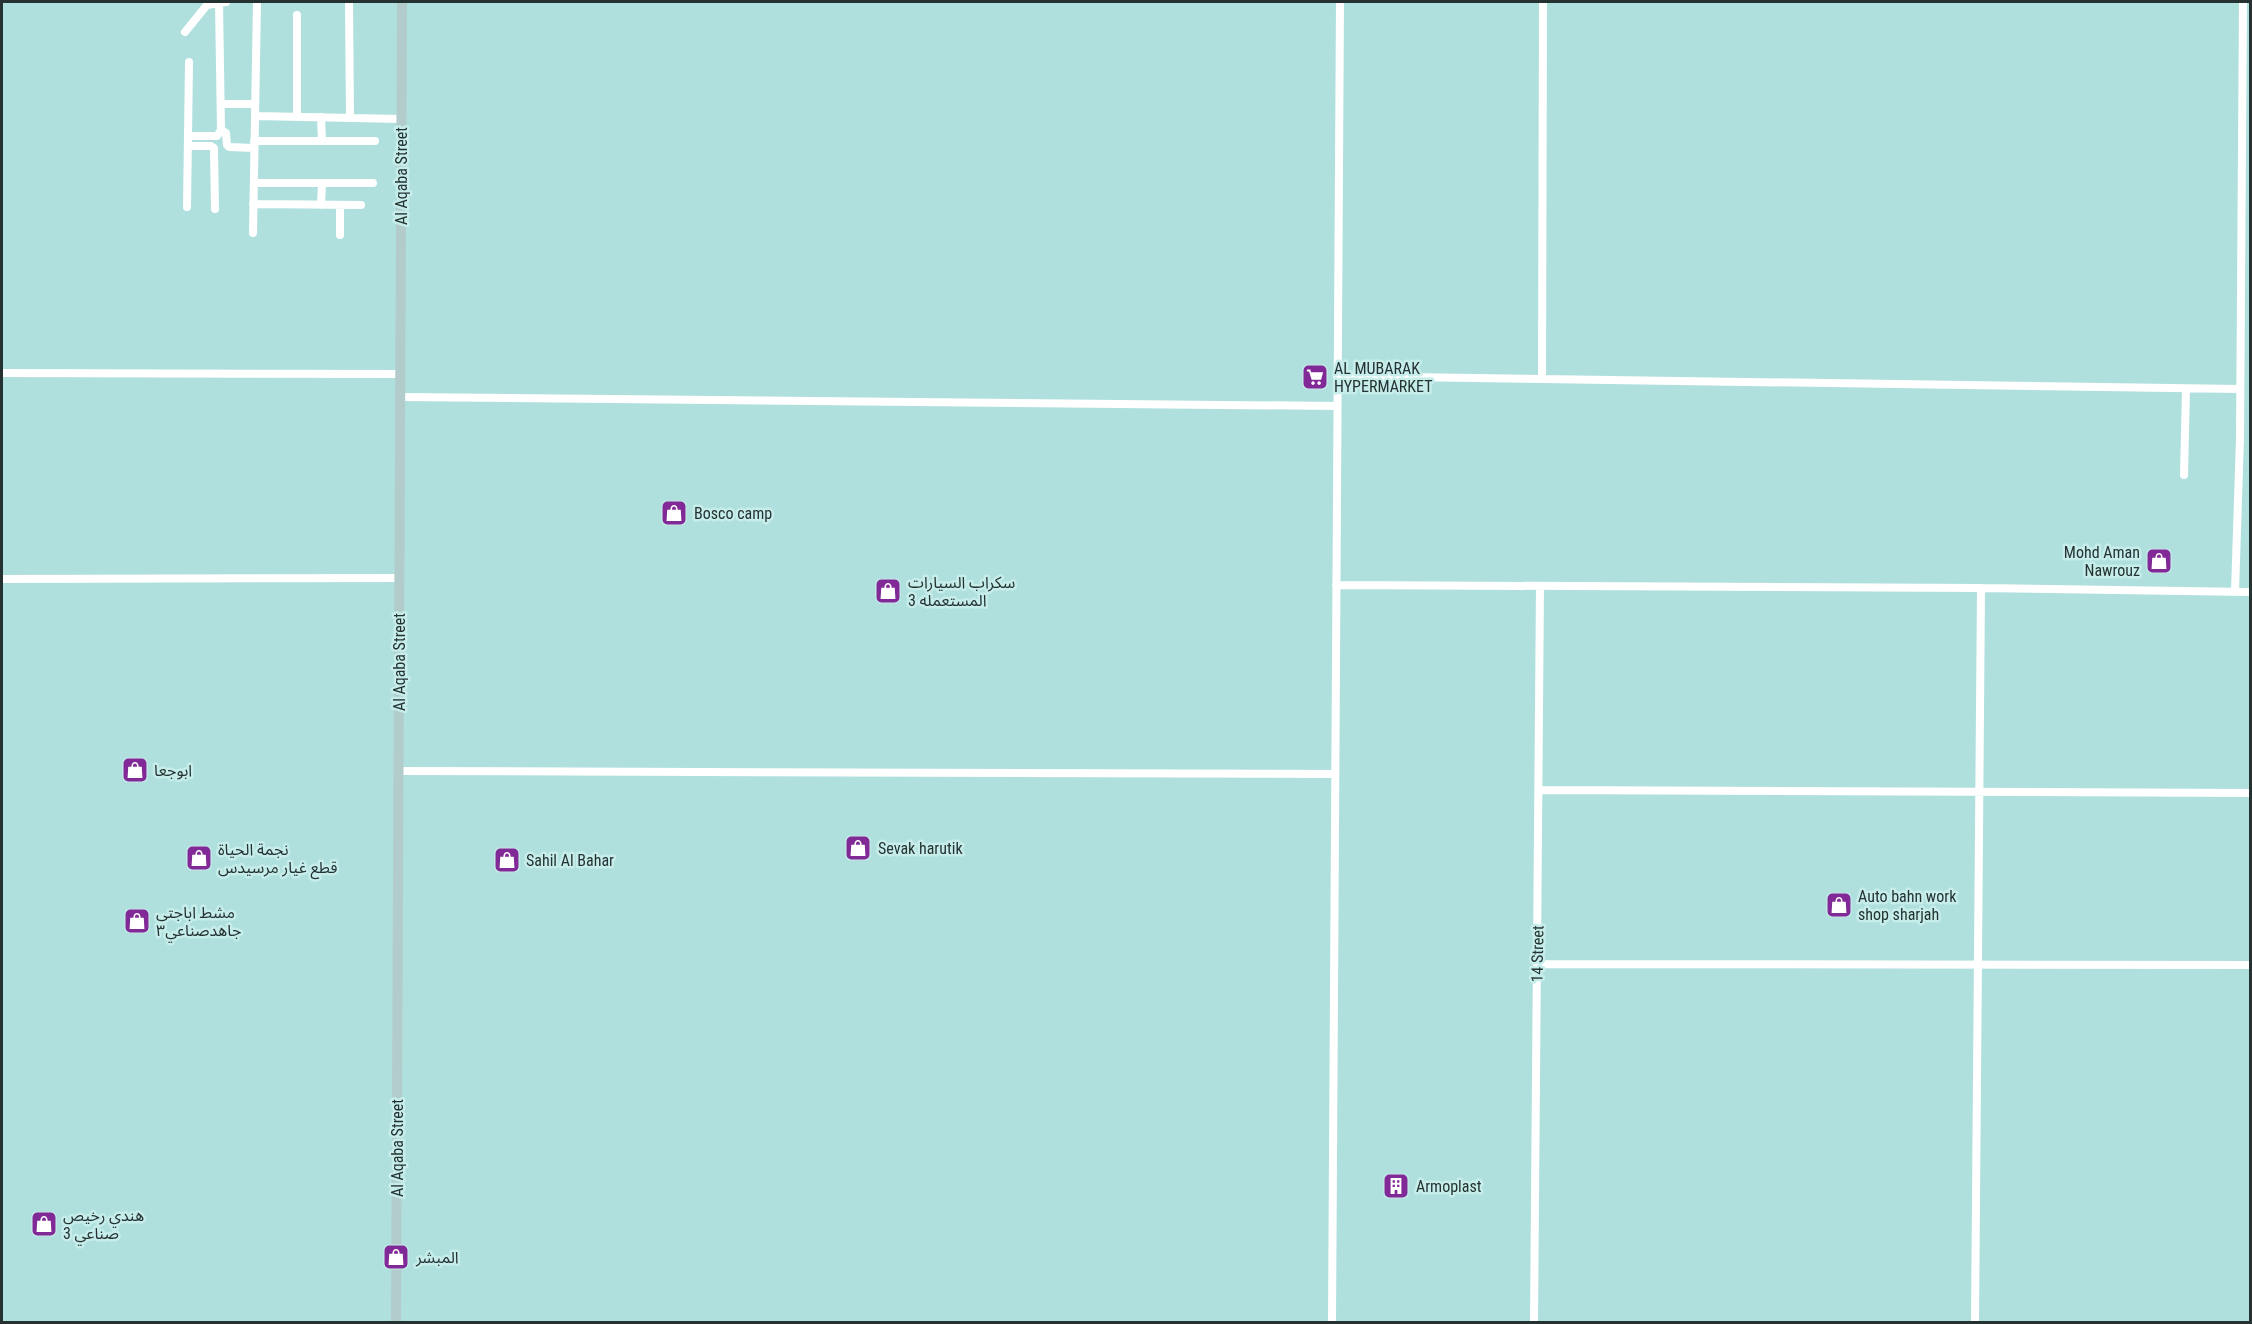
<svg xmlns="http://www.w3.org/2000/svg" width="2252" height="1324" font-family="'Roboto Condensed','Noto Sans Arabic',sans-serif">
<style>
.built{fill:#b0e0de}
.lines{fill:none;stroke-linecap:round;stroke-linejoin:round}
.street{stroke:#fff;stroke-width:8}
.secondary{stroke:#b2cccb;stroke-width:10}
.labels{text-anchor:middle;stroke-width:5;stroke-linejoin:round;paint-order:stroke}
.street-label{font-size:16px;fill:#243332;stroke:#c6edea}
.poi-label{font-size:16px;fill:#243332;stroke:#c6edea;text-anchor:start}
</style>
<rect width="100%" height="100%" fill="#c6edea"/>
<path class="built" d="M2,2H2250V1322H2Z"/>
<g class="lines">
<path class="street" d="M349,2L350,118
M297,15V116
M185,32L207,5L226,2
M221,104H255
M255,116L401,119
M321,117L322,141
M221,130L226,133L227,145L229,147L254,148
M188,136H217L221,130L219,2
M254,141H375
M188,146H211L214,148L215,209
M254,183H373
M253,204L361,205
M321,205L322,183
M187,207L189,62
M253,233L257,2
M340,235V205
M2,373L400,374
M1337,376L2240,389
M1542,379L1543,2
M400,397L1337,406
M2184,475L2186,389
M2,579L399,578
M1336,585L1981,588L2250,592
M2235,592L2240,438L2243,2
M398,771L1335,774
M1539,790L2250,793
M1537,964L2250,965
M1332,1322L1340,2
M1534,1322L1540,586
M1975,1322L1981,588"/>
<path class="secondary" d="M396,1322L402,2"/>
</g>
<defs>
<g id="supermarket-square" transform="scale(1.35)"><rect x="-9" y="-9" width="18" height="18" rx="4" fill="#812996" stroke="#c6edea"/><path d="M-6-5.5h2.5l.6 2H6L4.5 2H-2.5L-4.4-4H-6ZM-1.5 3.2a1.3 1.3 0 1 0 .1 0ZM3 3.2a1.3 1.3 0 1 0 .1 0Z" fill="#fff"/></g>
<g id="shop-square" transform="scale(1.35)"><rect x="-9" y="-9" width="18" height="18" rx="4" fill="#812996" stroke="#c6edea"/><path d="M-5-2.5h2.3a2.7 3.5 0 0 1 5.4 0H5L5.5 6h-11ZM-1.5-2.5h3a1.5 2.3 0 0 0-3 0Z" fill="#fff"/></g>
<g id="building-square" transform="scale(1.35)"><rect x="-9" y="-9" width="18" height="18" rx="4" fill="#812996" stroke="#c6edea"/><path d="M-4-6H4V6H1V3H-1V6H-4ZM-2.5-4.3h1.7v1.8h-1.7ZM.8-4.3h1.7v1.8H.8ZM-2.5-1h1.7V.8h-1.7ZM.8-1h1.7V.8H.8Z" fill="#fff"/></g>
</defs>
<g fill-rule="evenodd">
<use href="#supermarket-square" x="1315" y="377"/>
<use href="#shop-square" x="674" y="513"/>
<use href="#shop-square" x="2159" y="561"/>
<use href="#shop-square" x="888" y="591"/>
<use href="#shop-square" x="135" y="770"/>
<use href="#shop-square" x="858" y="848"/>
<use href="#shop-square" x="199" y="858"/>
<use href="#shop-square" x="507" y="860"/>
<use href="#shop-square" x="1839" y="905"/>
<use href="#shop-square" x="137" y="921"/>
<use href="#building-square" x="1396" y="1186"/>
<use href="#shop-square" x="44" y="1224"/>
<use href="#shop-square" x="396" y="1257"/>
</g>
<g class="labels">
<g class="street-label">
<text transform="translate(401 176) rotate(-90)" y="6">Al Aqaba Street</text>
<text transform="translate(399 662) rotate(-90)" y="6">Al Aqaba Street</text>
<text transform="translate(1537 954) rotate(-89)" y="6">14 Street</text>
<text transform="translate(397 1148) rotate(-90)" y="6">Al Aqaba Street</text>
</g>
<g class="poi-label">
<text x="1334" y="374">AL MUBARAK<tspan x="1334" dy="18">HYPERMARKET</tspan></text>
<text x="694" y="519">Bosco camp</text>
<text x="2140" y="558" text-anchor="end">Mohd Aman<tspan x="2140" dy="18">Nawrouz</tspan></text>
<text x="908" y="588">سكراب السيارات<tspan x="908" dy="18">المستعمله 3</tspan></text>
<text x="154" y="776">ابوجعا</text>
<text x="878" y="854">Sevak harutik</text>
<text x="218" y="855">نجمة الحياة<tspan x="218" dy="18">قطع غيار مرسيدس</tspan></text>
<text x="526" y="866">Sahil Al Bahar</text>
<text x="1858" y="902">Auto bahn work<tspan x="1858" dy="18">shop sharjah</tspan></text>
<text x="156" y="918">مشط اباجتي<tspan x="156" dy="18">جاهدصناعي٣</tspan></text>
<text x="1416" y="1192">Armoplast</text>
<text x="63" y="1221">هندي رخيص<tspan x="63" dy="18">صناعي 3</tspan></text>
<text x="416" y="1263">المبشر</text>
</g>
</g>
<rect width="2252" height="1324" fill="none" stroke="#243332" stroke-width="6"/>
</svg>
